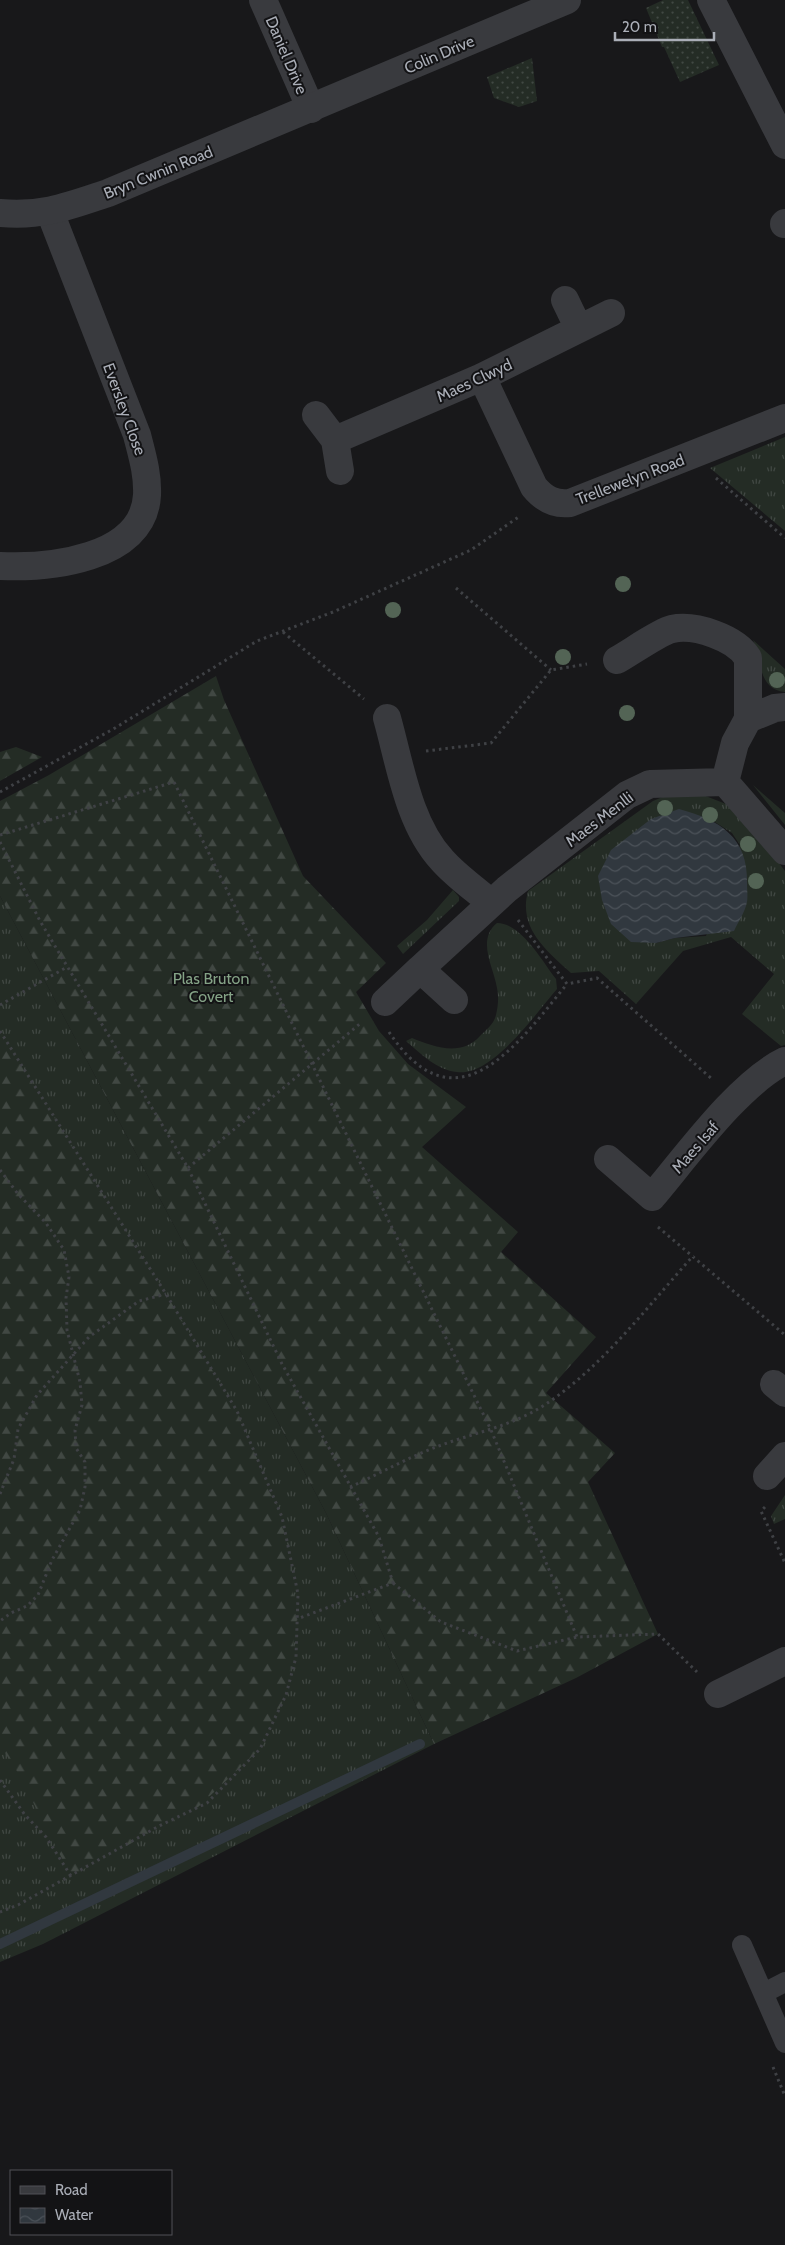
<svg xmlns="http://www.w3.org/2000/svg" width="785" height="2245" font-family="Cabin,sans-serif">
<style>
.grass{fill:url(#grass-tufts);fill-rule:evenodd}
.forest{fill:url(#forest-firs)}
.garden{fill:url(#garden-dots)}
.water{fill:url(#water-waves)}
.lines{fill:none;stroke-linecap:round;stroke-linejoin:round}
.stream{stroke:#31383f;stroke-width:10}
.path{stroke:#3f4145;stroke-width:3;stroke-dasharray:2.5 4;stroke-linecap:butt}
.service{stroke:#393a3e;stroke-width:20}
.minor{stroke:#393a3e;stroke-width:28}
.tertiary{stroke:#393a3e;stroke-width:28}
.tree{fill:#536455}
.labels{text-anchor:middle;stroke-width:4;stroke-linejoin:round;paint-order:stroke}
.street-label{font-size:16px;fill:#abafb8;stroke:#131315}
.park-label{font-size:16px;fill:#84a286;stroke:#131315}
</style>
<defs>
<pattern id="grass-tufts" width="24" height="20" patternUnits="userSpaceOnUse" patternTransform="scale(1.25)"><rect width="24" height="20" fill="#242c25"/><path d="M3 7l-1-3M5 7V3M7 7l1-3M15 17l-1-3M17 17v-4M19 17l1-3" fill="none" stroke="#414843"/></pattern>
<pattern id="forest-firs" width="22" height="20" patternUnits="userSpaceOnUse" patternTransform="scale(1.25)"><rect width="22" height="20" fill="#242c25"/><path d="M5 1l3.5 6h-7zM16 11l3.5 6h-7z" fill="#414843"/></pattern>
<pattern id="garden-dots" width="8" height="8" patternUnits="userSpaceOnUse" patternTransform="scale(1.25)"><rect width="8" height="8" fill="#242c25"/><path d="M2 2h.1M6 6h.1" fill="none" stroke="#414843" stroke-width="1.8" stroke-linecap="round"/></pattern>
<pattern id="water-waves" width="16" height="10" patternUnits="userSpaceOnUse" patternTransform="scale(1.25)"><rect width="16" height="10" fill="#31383f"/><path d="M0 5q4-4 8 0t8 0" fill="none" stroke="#4c5259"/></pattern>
</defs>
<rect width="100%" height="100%" fill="#18181a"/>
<path class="grass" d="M785,437V531L710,468Z
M753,640L785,669V692C757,689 762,659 753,640Z
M753,785L785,813V825Z
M703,795L726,804L759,837L785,871V1045L781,1046L742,1014L774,974L731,937L683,951L636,1004L599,971L571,973C546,950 518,928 528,891L653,801L665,796ZM704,815L732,833L740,845L706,936L675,938L656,943Z
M453,890L459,897V901L403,954L397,946L427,920Z
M0,896L326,1513L434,1744L43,1944L0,1962Z
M497,923C521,923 542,961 556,979L557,989C537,1012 492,1077 457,1072C437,1070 421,1054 406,1041L412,1038C434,1047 461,1057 480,1036C486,1030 494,1024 496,1015C498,1007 499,997 497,988C494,968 476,940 497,923Z
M785,1495V1519L774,1524L771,1516Z"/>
<path class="forest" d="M216,676L224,700L303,876L386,963L356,992L379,1031L408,1064L466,1107L422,1147L518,1232L501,1252L596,1337L546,1393L615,1453L588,1482L658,1634L576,1678L434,1744L326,1513L0,896V801L49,775Z
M16,747L42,757L0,781V752Z
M0,1032L166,1294L237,1411L282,1517L297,1619L286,1695L260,1749L198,1807L71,1876L18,1773L0,1745Z"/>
<path class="garden" d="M663,0H688L719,65L680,82L664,47H662L646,8Z
M532,58L537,101L519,107L494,98L487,77Z"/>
<path class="water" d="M679,809C720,820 748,837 747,883C747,889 748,897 747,902C745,912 738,922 734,931L675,938L656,943L631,942L611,924L602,900L598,876L611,850L651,819Z"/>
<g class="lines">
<path class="stream" d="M0,1944L420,1744"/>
<path class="path" d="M716,478L785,538
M456,588L551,670
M283,632L364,699
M426,751L491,743L551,670L587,664
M0,792L115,728L257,641L333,612L471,550L520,516
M0,835L174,782L491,1430L577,1637
M0,842L40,921L188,1168L282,1364L379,1537L393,1583L297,1619
M518,920L567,984L597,978L712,1079
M0,1005L67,967
M0,1031L166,1294L237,1411L282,1517L298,1594L296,1657L286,1695L260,1749L207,1803L159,1826L18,1905L0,1912
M389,1032C456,1133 518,1044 567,984
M188,1168L362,1022
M0,1170L18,1194L46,1223L64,1250L69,1277L66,1298L67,1330L80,1382L82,1405L75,1430L76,1448L85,1462V1487L80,1510L52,1560L38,1595L27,1606L11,1613L0,1621
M658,1227L785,1335
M350,1487C379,1474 407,1458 436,1447C473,1433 513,1426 546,1404C603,1366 647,1307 693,1256
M0,1494L14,1459L18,1429L37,1395L89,1337L139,1301L166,1294
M765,1507L761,1511L785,1563
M393,1583L441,1622L517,1651L577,1637L658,1634L697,1672
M0,1780L25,1815L46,1837L71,1876
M773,2067L785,2096"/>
<path class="service" d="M742,1945L785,2043
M764,1993L785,1982"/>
<path class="minor" d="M263,0L311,109
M711,0L785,145
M784,224L785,223
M565,300L579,329
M482,377L534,487C544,499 555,505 570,503L785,418
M316,415L335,440L340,471
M335,440L482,377L611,313
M0,566C47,568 144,560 147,495C148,474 142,455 137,435L50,212
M617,660C630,653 659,632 672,629C695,624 736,638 748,658V719L735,743L725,782
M387,718C400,764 408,823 442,860C456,876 475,889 491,903
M748,719L775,708L785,707
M725,782L785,851
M454,1000L420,969L507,889L627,795L650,784L725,782
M385,1002L420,969
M608,1159L652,1197C686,1157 739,1083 785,1061
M774,1384L785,1393
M767,1476L785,1456
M718,1694L785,1661"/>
<path class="tertiary" d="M0,213C42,217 69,206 108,193L567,0"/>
</g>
<g class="tree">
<circle cx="623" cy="584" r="8"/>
<circle cx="393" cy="610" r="8"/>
<circle cx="563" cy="657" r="8"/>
<circle cx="777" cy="680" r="8"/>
<circle cx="627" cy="713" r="8"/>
<circle cx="665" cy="808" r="8"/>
<circle cx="710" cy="815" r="8"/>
<circle cx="748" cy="844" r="8"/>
<circle cx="756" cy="881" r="8"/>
</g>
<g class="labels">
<g class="street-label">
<text transform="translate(439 54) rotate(-23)" y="6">Colin Drive</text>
<text transform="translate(287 55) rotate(67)" y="6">Daniel Drive</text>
<text transform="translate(158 172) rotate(-22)" y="6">Bryn Cwnin Road</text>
<text transform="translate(474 380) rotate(-25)" y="6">Maes Clwyd</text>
<text transform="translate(125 409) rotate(70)" y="6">Eversley Close</text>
<text transform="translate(630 479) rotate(-21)" y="6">Trellewelyn Road</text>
<text transform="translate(599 819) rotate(-37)" y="6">Maes Menlli</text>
<text transform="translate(695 1147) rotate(-49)" y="6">Maes Isaf</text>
</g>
<g class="park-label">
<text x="211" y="984">Plas Bruton<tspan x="211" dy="18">Covert</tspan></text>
</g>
</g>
<rect x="10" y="2170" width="162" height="65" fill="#131315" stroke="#505156"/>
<rect x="20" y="2186" width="25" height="8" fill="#393a3e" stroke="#505156"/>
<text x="55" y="2195" font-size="15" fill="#abafb8">Road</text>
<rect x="20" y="2208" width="25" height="15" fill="url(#water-waves)" stroke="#505156"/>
<text x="55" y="2220" font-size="15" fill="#abafb8">Water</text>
<path d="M615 32v8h99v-8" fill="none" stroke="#abafb8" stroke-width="2.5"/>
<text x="622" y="32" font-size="15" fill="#abafb8" stroke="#131315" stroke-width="4" paint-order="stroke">20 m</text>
</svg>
